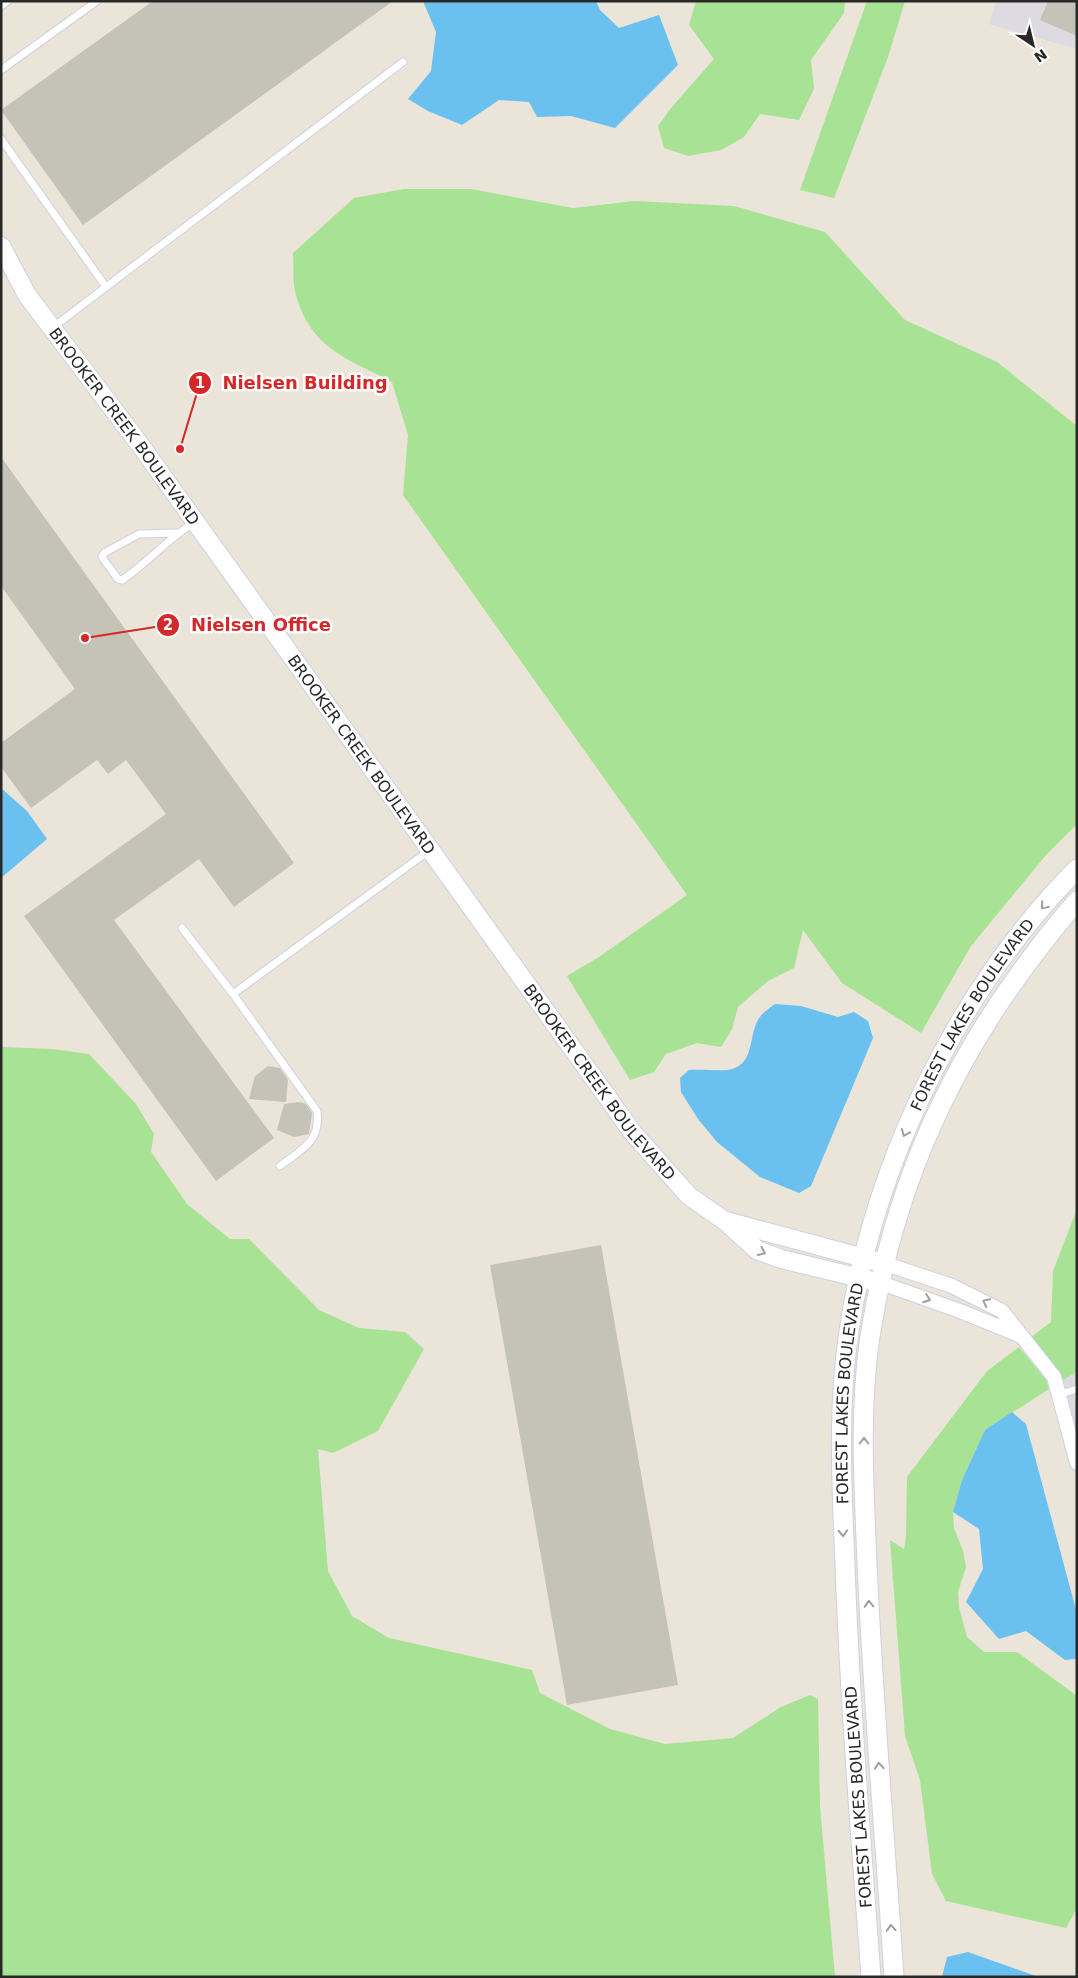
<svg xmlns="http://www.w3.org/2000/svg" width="1078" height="1978" font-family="'DejaVu Sans',sans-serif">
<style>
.industrial{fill:#dddae2}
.green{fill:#a8e294}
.water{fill:#6ac0ee}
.building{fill:#c5c2b8}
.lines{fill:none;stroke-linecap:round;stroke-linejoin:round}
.service-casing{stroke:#ced0e1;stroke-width:9}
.minor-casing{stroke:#ced0e1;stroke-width:16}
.tertiary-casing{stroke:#ced0e1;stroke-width:20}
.secondary-casing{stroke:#ced0e1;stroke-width:21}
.service{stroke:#fff;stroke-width:7}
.minor{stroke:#fff;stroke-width:14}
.tertiary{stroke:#fff;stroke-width:18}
.secondary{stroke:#fff;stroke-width:19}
.oneway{stroke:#9e9e9e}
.labels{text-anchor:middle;stroke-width:5;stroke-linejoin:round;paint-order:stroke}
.street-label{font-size:16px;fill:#282828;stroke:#fff}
.leader{fill:none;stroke:#d62828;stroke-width:2}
.callout-dot{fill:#d62828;stroke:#fff;stroke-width:2}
.mark-label{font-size:15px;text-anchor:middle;font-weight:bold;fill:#fff}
.callout-label{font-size:18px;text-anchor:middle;font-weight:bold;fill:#d62828;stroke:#fff;stroke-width:5;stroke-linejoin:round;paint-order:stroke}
</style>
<rect width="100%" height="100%" fill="#eae4d9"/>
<path class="industrial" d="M996,1H1077V49L989,24Z
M1077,1373V1432L1063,1380Z"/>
<path class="green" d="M696,1H845L844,13L811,60L814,89L799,120L760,114L744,137L721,150L688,156L664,148L658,126L671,108L714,59L689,25Z
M867,1H905L888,57L834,198L800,190Z
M404,189H471L573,208L635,201L734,206L825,232L905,320L997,362L1077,426V824L1046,855L971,946L921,1033L842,983L803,930L794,968L768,981L738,1007L732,1029L721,1047L697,1043L666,1054L654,1072L630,1080L567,976L599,957L687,895L403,495L408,435L392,382C347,358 311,349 296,295C292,282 294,266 293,253L354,198Z
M1,1047L52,1049L89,1054L136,1104L154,1134L151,1152L187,1204L230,1239H249L319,1310L359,1328L405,1332L424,1349L378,1431L333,1453L318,1449L328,1571L352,1616L389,1638L532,1670L540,1693L610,1729L665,1744L733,1738L781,1707L810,1695L818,1699L820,1806L835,1977H1Z
M1077,1209V1372L1063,1380L1060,1372L1031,1337L1051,1322L1053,1271Z
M1019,1347L1046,1380L1049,1389L985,1430L962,1480L953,1512L954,1528L963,1551L966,1567L958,1592L959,1607L967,1637L984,1652H1017L1077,1696V1908L1066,1928L946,1901L932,1874L920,1780L905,1736L890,1540L904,1549L906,1537L907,1477L987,1371Z"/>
<path class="water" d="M423,1H596L600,10L619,28L659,15L678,65L615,128L571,116L537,117L529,102L499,100L462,125L428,111L408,99L431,71L436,32Z
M1,788L27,811L47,839L1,878Z
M775,1004L801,1006L838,1017L854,1012L868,1021L873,1038L811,1186L799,1193L760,1177L717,1142L698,1119L681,1092L680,1078L689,1070C701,1069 716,1071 728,1070C753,1066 749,1041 756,1024C760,1014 767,1010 775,1004Z
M1012,1412L1026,1424L1075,1606L1077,1614L1076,1659L1065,1660L1026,1631L999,1639L966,1602L983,1569L979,1529L953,1512L962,1480L985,1430Z
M968,1952L1036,1976L1038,1977H942L947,1957Z"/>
<path class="building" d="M153,1H393L83,225L1,110Z
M1048,1H1077V36L1040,20Z
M1,457L294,863L234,907L199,859L114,920L274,1138L216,1181L24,916L166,814L126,760L108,774L97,760L31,808L1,767V743L75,689L1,586Z
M268,1066L280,1068L288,1080L286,1102L249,1099L255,1076Z
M299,1102L306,1104L312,1113L309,1134L294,1137L277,1130L284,1104Z
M601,1245L678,1685L567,1705L490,1265Z"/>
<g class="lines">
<g class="service-casing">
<path id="service" d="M1,6L8,1
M1,70L97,1
M1,139L106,287L52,328
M106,287L403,62
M176,533L139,534L104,553L102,557L118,579L122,580C148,563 168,538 195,522
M182,928L233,994
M280,1166C302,1149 321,1142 317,1111L233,994L430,850
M1058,1395L1077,1389"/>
</g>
<g class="minor-casing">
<path id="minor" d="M886,1264L952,1286L1002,1311L1054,1377L1077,1463
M881,1283L960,1311L1019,1335"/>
</g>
<g class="tertiary-casing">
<g id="tertiary">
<path id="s1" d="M1,246L27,295L141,446L633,1133L689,1196L725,1221L757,1250L781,1259L881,1283"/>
<path d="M726,1221L886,1264"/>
</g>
</g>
<g class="secondary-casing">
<g id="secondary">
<path id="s2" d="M871,1977C861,1840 850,1703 845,1566C842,1488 837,1409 849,1331C874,1164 957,990 1077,869"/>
<path d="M894,1977C885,1839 873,1701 867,1563C864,1488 859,1411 870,1336C897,1166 965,1031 1077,901"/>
</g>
</g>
<use href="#service" class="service"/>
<use href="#minor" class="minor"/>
<use href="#tertiary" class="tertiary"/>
<use href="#secondary" class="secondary"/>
</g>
<defs><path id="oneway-chevron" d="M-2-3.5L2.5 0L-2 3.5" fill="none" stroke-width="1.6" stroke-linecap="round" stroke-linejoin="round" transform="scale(1.25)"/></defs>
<g class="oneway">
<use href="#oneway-chevron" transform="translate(1044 906) rotate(130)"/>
<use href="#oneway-chevron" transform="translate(905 1133) rotate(112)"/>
<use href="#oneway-chevron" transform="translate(762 1252) rotate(25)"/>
<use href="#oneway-chevron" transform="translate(927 1299) rotate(20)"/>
<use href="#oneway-chevron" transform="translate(986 1302) rotate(-154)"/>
<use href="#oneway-chevron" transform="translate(864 1441) rotate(-90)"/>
<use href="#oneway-chevron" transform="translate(843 1533) rotate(87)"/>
<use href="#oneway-chevron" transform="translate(869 1604) rotate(-92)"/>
<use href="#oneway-chevron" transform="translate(879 1766) rotate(-94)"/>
<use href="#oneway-chevron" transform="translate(891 1928) rotate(-94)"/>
</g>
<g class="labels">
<g class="street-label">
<text dy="6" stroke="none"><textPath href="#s1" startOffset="219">BROOKER CREEK BOULEVARD</textPath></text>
<text dy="6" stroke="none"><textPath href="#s1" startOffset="624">BROOKER CREEK BOULEVARD</textPath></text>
<text dy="6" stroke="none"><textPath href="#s2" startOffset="990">FOREST LAKES BOULEVARD</textPath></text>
<text dy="6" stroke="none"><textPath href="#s1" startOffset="1029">BROOKER CREEK BOULEVARD</textPath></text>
<text dy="6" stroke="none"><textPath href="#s2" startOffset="585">FOREST LAKES BOULEVARD</textPath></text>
<text transform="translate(858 1797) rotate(-94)" y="6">FOREST LAKES BOULEVARD</text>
</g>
</g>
<path class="leader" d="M180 449L200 383M85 638L168 625"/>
<g class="callout-dot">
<circle cx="180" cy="449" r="5"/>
<circle cx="85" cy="638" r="5"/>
<circle cx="200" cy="383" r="12"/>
<circle cx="168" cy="625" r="12"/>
</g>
<g class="mark-label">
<text x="200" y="388">1</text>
<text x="168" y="630">2</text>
</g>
<g class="callout-label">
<text x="305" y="389">Nielsen Building</text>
<text x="261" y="631">Nielsen Office</text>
</g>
<rect width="1078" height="1978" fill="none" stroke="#282828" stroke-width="5"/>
<g transform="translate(1033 45) rotate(145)" stroke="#ffffff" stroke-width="4" paint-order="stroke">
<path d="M0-4L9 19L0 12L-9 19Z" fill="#282828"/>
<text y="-8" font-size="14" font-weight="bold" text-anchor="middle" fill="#282828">N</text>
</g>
</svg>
